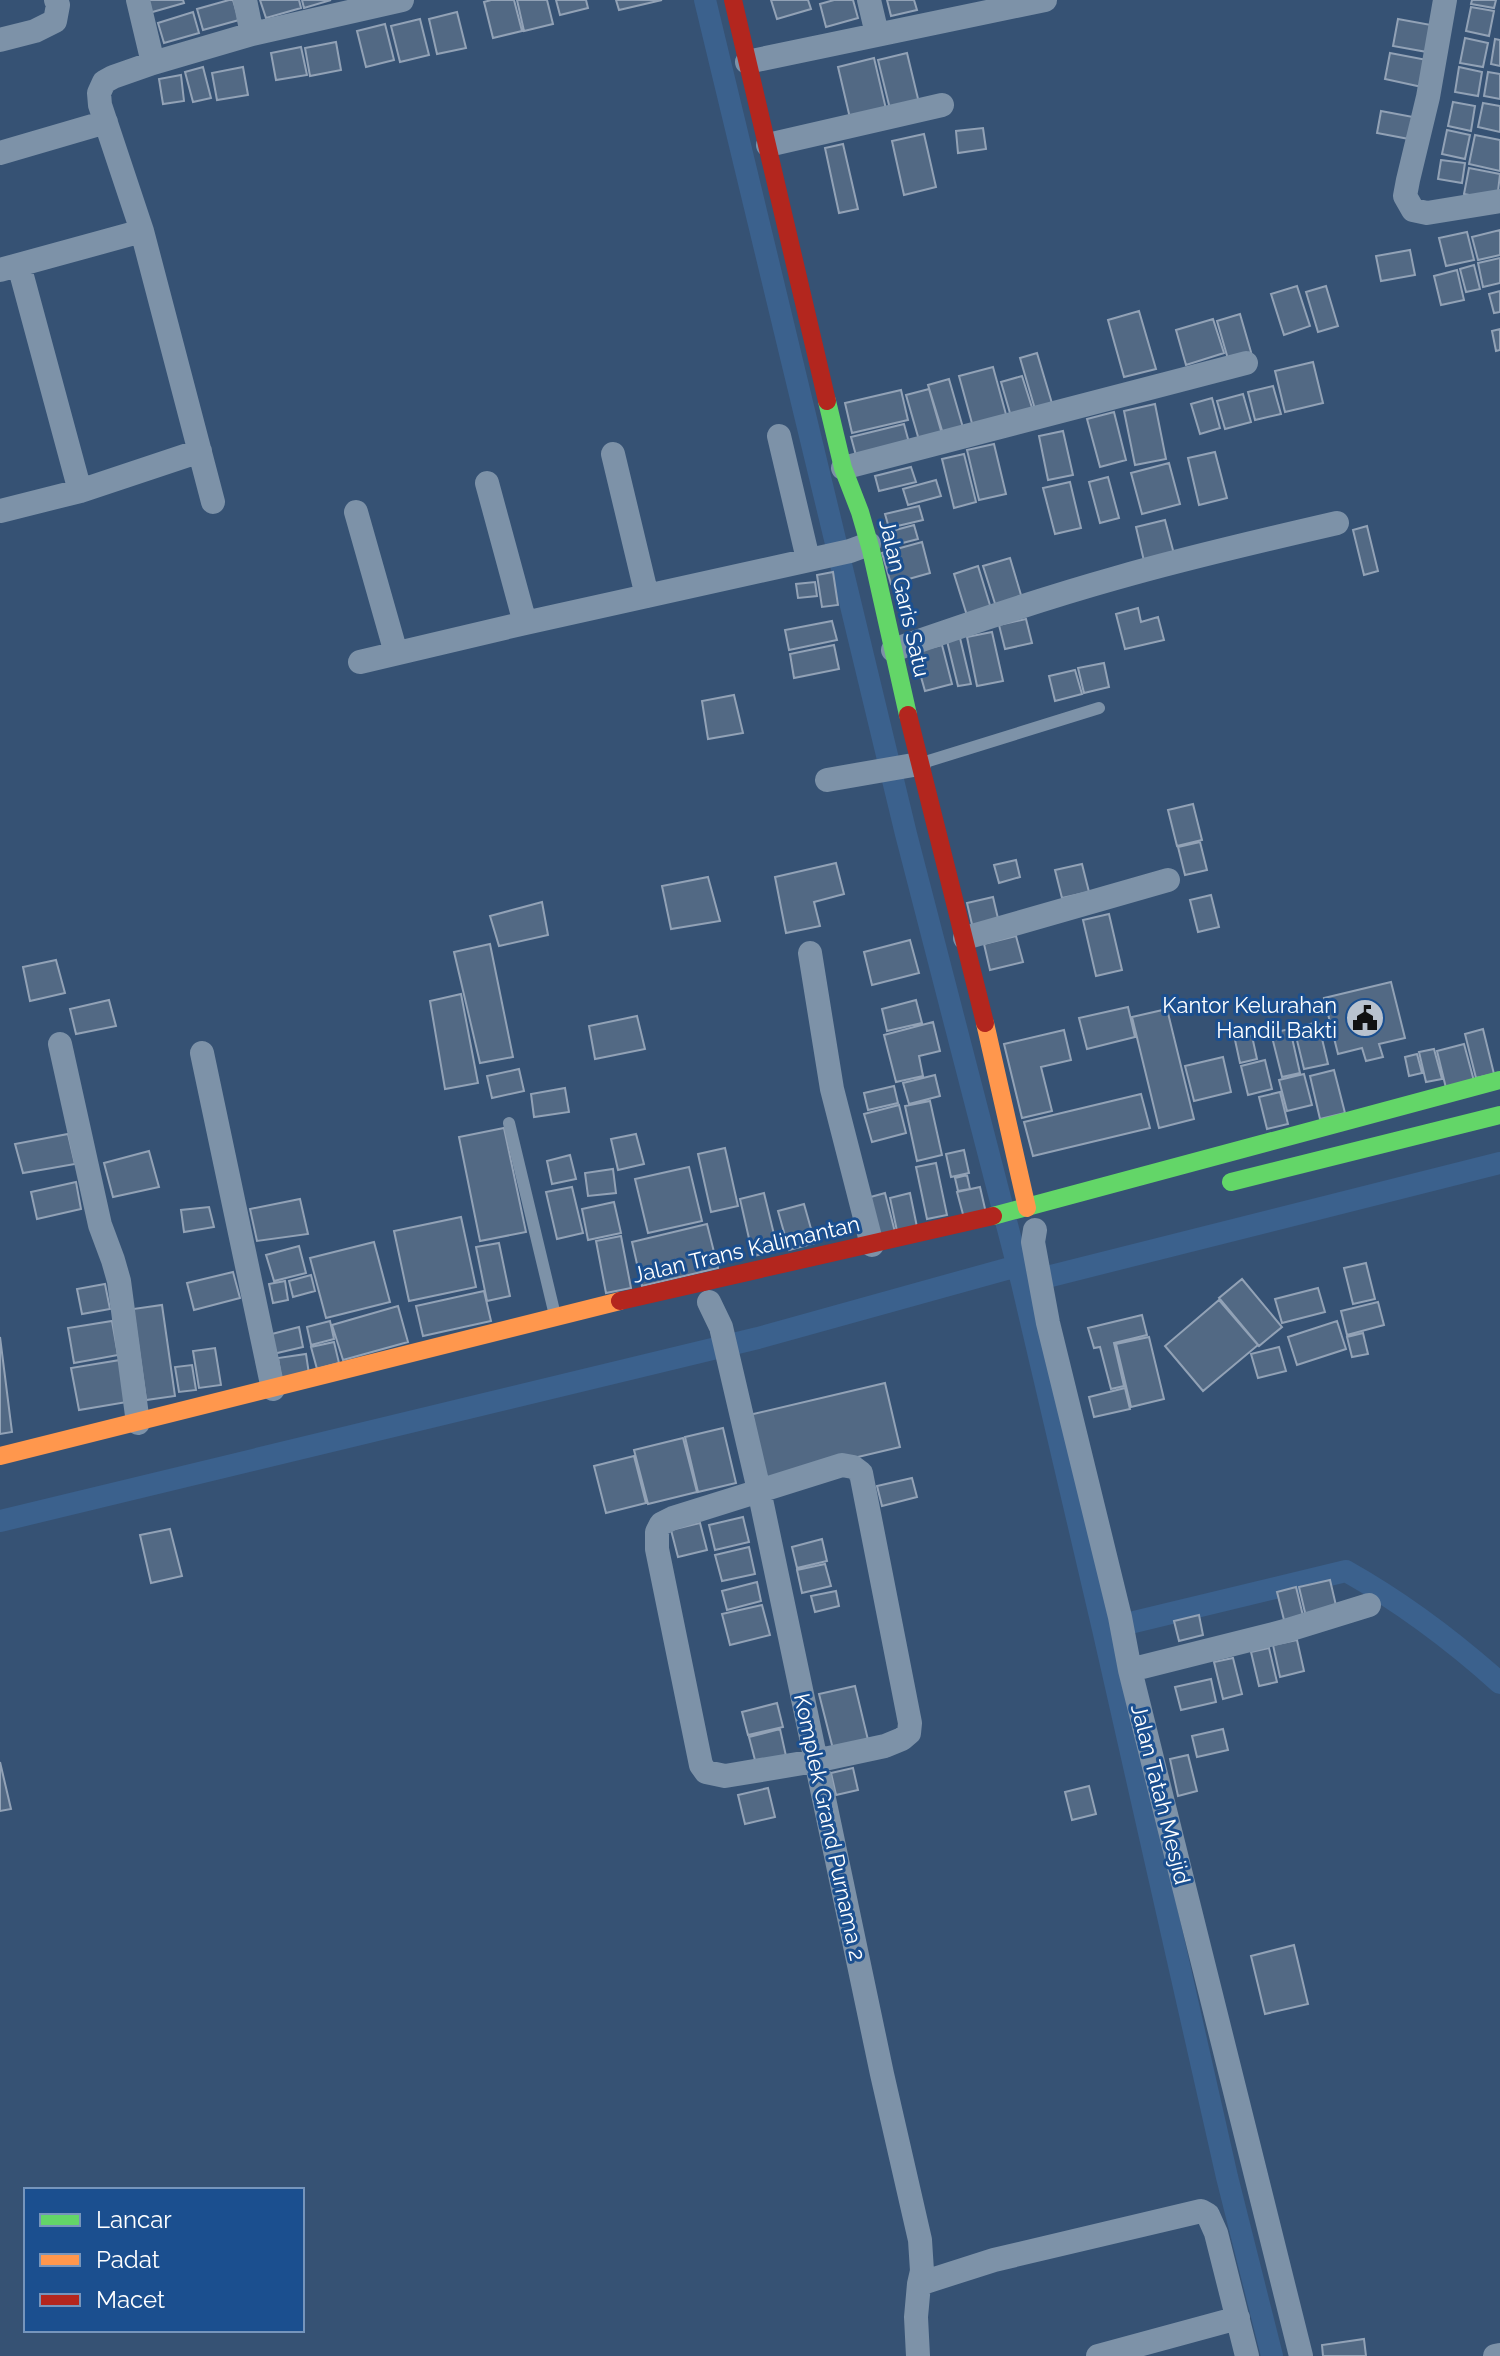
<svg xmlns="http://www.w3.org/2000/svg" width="1500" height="2356" font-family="Raleway,sans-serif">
  <rect width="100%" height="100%" fill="#365274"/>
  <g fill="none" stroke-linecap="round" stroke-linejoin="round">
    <path stroke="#3b618d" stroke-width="22" d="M705,0L906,834L1022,1283L1103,1629L1227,2177L1272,2356
      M1023,1283L1500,1163
      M0,1521L758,1338L1017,1266
      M1105,1629L1346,1571C1403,1603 1452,1640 1500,1683"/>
  </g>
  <path fill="#526984" stroke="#92a2b6" stroke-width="2" d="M145,0H183L184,3L149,13Z
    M229,0H233L239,20L203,30L197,9Z
    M260,0H299L301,8L266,18Z
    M302,0H331L304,8Z
    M491,0H514L522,31L493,38L484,2Z
    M517,0H547L553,24L524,31Z
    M556,0H586L588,8L560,15Z
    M616,0H662L619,10Z
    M771,0H808L811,9L777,19Z
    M834,0H853L858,18L826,27L820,4Z
    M887,0H914L917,10L891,16Z
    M1472,0H1496L1494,8L1471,4Z
    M1471,7L1494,11L1489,36L1466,31Z
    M193,12L199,33L164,43L158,23Z
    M457,12L466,48L437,54L429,19Z
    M420,19L429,55L400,62L391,26Z
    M1398,19L1431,25L1427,52L1393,46Z
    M385,24L394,60L366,67L357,31Z
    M1465,38L1488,43L1483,67L1460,63Z
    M1495,39L1500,40V66L1491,64Z
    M336,42L341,70L310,76L305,48Z
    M301,47L307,75L276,80L271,53Z
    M907,53L920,107L891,113L878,60Z
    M1390,53L1427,60L1422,87L1385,79Z
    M874,58L886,109L850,118L838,67Z
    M203,67L211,98L193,102L185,72Z
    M243,67L248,95L217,100L212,73Z
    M1459,67L1482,72L1478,96L1455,92Z
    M1488,72L1500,74V99L1484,96Z
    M181,75L184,101L163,104L159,79Z
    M1453,102L1475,106L1471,131L1448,126Z
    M1483,103L1500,106V132L1478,127Z
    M1381,111L1413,117L1409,139L1377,133Z
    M983,128L986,149L958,153L956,131Z
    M1447,130L1470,135L1465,159L1442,154Z
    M924,134L936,187L904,195L892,141Z
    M1475,135L1500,140V171L1469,164Z
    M843,144L858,209L839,213L825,148Z
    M1441,160L1465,163L1462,183L1438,179Z
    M1469,168L1500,174L1497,200L1464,194Z
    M1500,230V255L1478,260L1472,237Z
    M1467,232L1474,260L1446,266L1439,238Z
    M1410,250L1415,275L1381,281L1376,256Z
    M1500,258V283L1483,287L1478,263Z
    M1474,265L1480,289L1466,292L1460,269Z
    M1457,270L1464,300L1441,305L1434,276Z
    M1297,286L1310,326L1284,335L1271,294Z
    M1326,286L1338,326L1318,332L1306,292Z
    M1500,291V312L1494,313L1489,294Z
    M1139,311L1156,369L1124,377L1108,320Z
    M1240,314L1251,352L1228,359L1217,321Z
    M1213,319L1224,353L1186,365L1176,330Z
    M1500,329V350L1496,351L1492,331Z
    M1037,353L1054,410L1037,416L1020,358Z
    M1313,362L1323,403L1285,412L1275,371Z
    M993,367L1007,418L973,427L959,376Z
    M1022,376L1034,414L1012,420L1001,382Z
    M949,379L964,431L944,437L928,385Z
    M1273,386L1281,414L1255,420L1248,392Z
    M929,389L944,441L921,447L906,395Z
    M901,390L908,420L852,433L845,403Z
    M1243,394L1251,422L1225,429L1217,401Z
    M1212,398L1220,428L1200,434L1191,404Z
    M1155,404L1166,459L1135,465L1124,411Z
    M1114,412L1126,460L1100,467L1087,419Z
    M904,424L911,450L858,463L851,437Z
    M1063,431L1073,475L1048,480L1039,436Z
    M994,444L1006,494L979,500L967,450Z
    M1215,452L1227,498L1199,505L1188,458Z
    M964,454L976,502L954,508L942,459Z
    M1169,463L1180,504L1142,514L1131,473Z
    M911,467L916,482L879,491L875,476Z
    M1108,477L1119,518L1100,523L1089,482Z
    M936,480L941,496L908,505L903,489Z
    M1070,482L1081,528L1055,534L1043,488Z
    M919,506L923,520L889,528L885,514Z
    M1165,520L1174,554L1144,561L1136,527Z
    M914,525L918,539L891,546L888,532Z
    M1367,526L1378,571L1364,575L1353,530Z
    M922,542L930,573L891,584L882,553Z
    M1010,558L1024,605L998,613L983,566Z
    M978,566L993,615L969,622L954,574Z
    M833,572L838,605L822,607L817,575Z
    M815,582L817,596L798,598L796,584Z
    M1138,608L1141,622L1158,617L1164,640L1125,649L1116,614Z
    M1026,619L1032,643L1005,649L999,625Z
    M832,621L837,640L789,650L785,630Z
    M992,632L1003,681L977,686L967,637Z
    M960,638L971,684L958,686L947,641Z
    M834,645L839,669L794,678L790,654Z
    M942,645L952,684L925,691L914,652Z
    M1104,663L1109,687L1084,693L1078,668Z
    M1075,670L1082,694L1055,701L1049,676Z
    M734,695L743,733L708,739L702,701Z
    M1193,804L1202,840L1177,846L1168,810Z
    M1200,842L1207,870L1185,875L1178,847Z
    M1016,860L1020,877L999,883L994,865Z
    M836,863L844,894L814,902L820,926L786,933L775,877Z
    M1082,864L1089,892L1062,898L1055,870Z
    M708,877L720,921L671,929L662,886Z
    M1211,895L1219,927L1198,932L1190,900Z
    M993,897L1000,927L974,933L967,903Z
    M542,902L548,935L499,946L490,916Z
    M1109,914L1122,970L1096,976L1083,920Z
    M1016,936L1023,962L990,970L984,944Z
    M910,940L919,973L872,985L864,952Z
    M490,944L513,1057L480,1063L454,952Z
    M56,960L65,993L30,1001L23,967Z
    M1391,982L1405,1038L1379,1044L1383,1057L1366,1061L1362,1048L1338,1054L1324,998Z
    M461,994L478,1083L445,1089L430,1001Z
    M109,1000L116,1026L76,1034L70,1009Z
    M916,1000L922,1023L887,1031L882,1009Z
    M1128,1007L1135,1037L1087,1049L1079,1018Z
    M1167,1009L1194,1119L1159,1128L1132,1017Z
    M637,1016L645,1049L595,1059L589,1026Z
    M933,1022L940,1051L919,1056L923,1076L896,1082L884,1035Z
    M1318,1022L1328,1064L1304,1069L1294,1028Z
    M1290,1029L1300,1073L1282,1077L1271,1033Z
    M1483,1029L1494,1074L1476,1078L1465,1034Z
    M1064,1030L1071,1060L1041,1067L1052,1111L1022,1118L1004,1044Z
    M1252,1036L1257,1059L1240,1063L1235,1040Z
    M1464,1044L1474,1081L1446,1088L1437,1051Z
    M1434,1049L1442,1079L1426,1082L1419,1052Z
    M1417,1054L1422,1073L1409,1076L1405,1057Z
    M1223,1057L1231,1092L1194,1101L1185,1066Z
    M1265,1060L1272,1089L1248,1095L1241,1066Z
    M519,1069L524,1091L492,1098L487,1076Z
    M1334,1070L1345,1113L1320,1119L1310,1076Z
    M1304,1074L1312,1105L1287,1111L1279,1080Z
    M935,1075L940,1096L909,1104L903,1083Z
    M894,1086L898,1103L868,1110L864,1093Z
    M565,1088L569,1112L534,1117L531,1094Z
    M1280,1092L1288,1124L1267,1129L1259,1097Z
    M1141,1094L1150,1128L1033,1156L1024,1122Z
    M930,1101L942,1155L917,1161L905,1106Z
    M899,1105L906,1133L872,1142L864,1114Z
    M504,1128L526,1232L480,1241L459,1137Z
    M68,1134L75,1164L23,1173L15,1144Z
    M636,1134L644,1164L618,1170L611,1139Z
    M725,1148L738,1206L711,1212L698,1154Z
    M964,1150L969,1173L951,1177L946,1154Z
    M149,1151L159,1187L113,1197L104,1163Z
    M570,1155L576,1179L552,1184L547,1161Z
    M936,1163L947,1215L927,1219L916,1167Z
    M689,1167L702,1221L648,1233L635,1179Z
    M613,1169L616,1193L588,1196L585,1173Z
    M967,1175L970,1189L958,1191L955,1178Z
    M76,1182L81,1209L37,1219L31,1192Z
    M572,1187L583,1233L557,1239L546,1192Z
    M980,1187L986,1213L964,1218L957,1192Z
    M764,1193L778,1251L753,1256L740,1199Z
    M885,1193L895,1232L878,1237L867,1198Z
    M910,1193L917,1227L897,1231L890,1198Z
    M300,1199L308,1234L257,1241L250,1209Z
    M614,1202L621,1233L588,1240L582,1209Z
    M804,1204L815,1243L789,1250L778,1211Z
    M209,1207L214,1227L184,1232L181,1210Z
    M461,1217L476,1287L409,1301L394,1231Z
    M707,1224L718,1268L642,1286L632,1242Z
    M621,1236L631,1288L606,1293L596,1241Z
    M374,1242L390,1302L326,1318L310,1258Z
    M499,1243L510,1296L487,1301L476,1247Z
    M299,1246L306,1273L274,1281L266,1255Z
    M1366,1263L1375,1299L1353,1304L1344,1268Z
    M233,1272L240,1298L194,1310L187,1283Z
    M311,1275L315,1291L293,1297L289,1281Z
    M1242,1279L1282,1327L1259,1346L1219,1298Z
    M285,1281L288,1300L273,1303L269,1284Z
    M105,1284L110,1309L82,1314L77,1289Z
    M1318,1288L1325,1312L1282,1323L1275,1299Z
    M484,1291L491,1321L423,1336L416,1306Z
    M1219,1300L1258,1345L1203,1391L1165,1346Z
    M1378,1302L1384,1325L1347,1335L1341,1311Z
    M162,1305L175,1396L146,1400L133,1309Z
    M398,1306L408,1342L343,1360L332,1325Z
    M1142,1315L1147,1335L1114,1343L1124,1386L1111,1389L1100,1347L1094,1348L1088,1328Z
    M112,1321L118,1355L74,1363L68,1328Z
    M330,1321L334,1339L311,1345L307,1327Z
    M1337,1321L1346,1349L1297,1365L1288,1337Z
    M299,1327L303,1347L273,1354L268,1335Z
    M1363,1333L1368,1354L1352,1357L1347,1337Z
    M0,1337L12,1432L0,1434Z
    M1149,1337L1164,1399L1131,1407L1116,1344Z
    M334,1342L339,1363L317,1369L311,1347Z
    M1279,1347L1286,1371L1258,1378L1251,1354Z
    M215,1348L221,1385L199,1388L193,1351Z
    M306,1354L309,1374L281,1378L278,1358Z
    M120,1360L127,1402L79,1410L71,1368Z
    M192,1365L196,1390L179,1392L175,1367Z
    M885,1383L900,1447L765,1479L749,1415Z
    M1125,1388L1130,1409L1094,1417L1089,1397Z
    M723,1428L736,1483L698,1492L685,1437Z
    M683,1438L697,1492L648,1504L634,1450Z
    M634,1456L646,1503L606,1513L594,1466Z
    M912,1478L917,1497L882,1506L877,1486Z
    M743,1517L749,1542L715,1550L709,1525Z
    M700,1523L707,1550L678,1557L671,1530Z
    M170,1529L182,1576L151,1583L140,1535Z
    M822,1539L827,1561L797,1568L792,1547Z
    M749,1547L755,1574L722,1581L715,1555Z
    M825,1564L831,1586L802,1593L797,1570Z
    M1330,1580L1338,1614L1307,1621L1299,1587Z
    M757,1582L761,1601L727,1610L722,1591Z
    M1296,1587L1305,1624L1286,1628L1277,1592Z
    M836,1591L839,1606L815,1612L811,1596Z
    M762,1605L770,1635L730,1645L722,1614Z
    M1199,1615L1203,1635L1179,1641L1174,1621Z
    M1297,1640L1304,1671L1280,1677L1273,1645Z
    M1269,1648L1277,1682L1259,1686L1251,1652Z
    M1233,1658L1242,1694L1223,1699L1214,1662Z
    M1211,1679L1216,1702L1181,1710L1175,1687Z
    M855,1686L869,1744L834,1753L819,1694Z
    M777,1703L783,1727L748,1735L742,1712Z
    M780,1729L786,1756L756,1764L749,1737Z
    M1223,1729L1228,1750L1197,1757L1192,1736Z
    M1188,1755L1197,1791L1178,1796L1170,1759Z
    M0,1762L11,1809L0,1811Z
    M853,1768L858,1790L836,1795L831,1773Z
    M1089,1786L1096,1814L1072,1820L1065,1792Z
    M768,1788L775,1817L745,1824L738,1795Z
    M1294,1945L1308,2004L1265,2014L1251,1956Z
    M1364,2339L1366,2356H1323L1322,2345Z"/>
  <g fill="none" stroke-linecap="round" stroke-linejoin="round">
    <path stroke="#7d92a8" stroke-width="12" d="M922,763L1099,708
      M509,1123L554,1311"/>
    <path stroke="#7d92a8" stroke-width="24" d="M138,0L153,63
      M245,0L252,34
      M869,0L877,34
      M1445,0L1428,97L1408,180L1405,196L1413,210L1427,213L1500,201
      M0,40L35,31L55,21L58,5L56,0
      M747,62L1045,0
      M768,145L942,105
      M0,153L106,122
      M19,265L80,491
      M0,270L142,231
      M779,436L808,559
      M613,454L647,596
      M843,468L1246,363
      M487,483L525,623
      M213,502L142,231L100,105L99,93L104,82L113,77L153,63L252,34L402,0
      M0,511L80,491L200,451
      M356,512L396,653
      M893,650C967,624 1041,599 1116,578C1189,557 1263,540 1337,523
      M360,662L525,623L850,551L869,544
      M827,780L919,764
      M965,938L1168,880
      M810,953L832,1089L872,1245
      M60,1044L100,1225L113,1260L119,1281L138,1423
      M202,1053L273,1389
      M1035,1230L1033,1242L1048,1323L1120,1617L1130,1670L1301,2356
      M709,1302L721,1327L759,1490L882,2074L920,2240L922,2271L919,2284L916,2317L918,2356
      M842,1465L853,1467L861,1473L910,1723L909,1733L902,1739L885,1746L815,1761L725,1776L706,1772L701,1765L657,1549V1532L661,1524L673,1518Z
      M1130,1670L1285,1631L1369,1605
      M919,2284L994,2260L1201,2211L1208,2215L1216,2233L1247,2356
      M1098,2356L1238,2318
      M1495,2356L1500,2355"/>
    <path stroke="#63d668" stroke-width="18" d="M827,401L843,468L860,512L871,550L908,715
      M1231,1182L1500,1115
      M993,1216L1500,1080"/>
    <path stroke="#ff974d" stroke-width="18" d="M985,1023L1027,1208
      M0,1456L620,1301"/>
    <path stroke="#b3261e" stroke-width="18" d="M733,0L827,401
      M908,715L985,1023
      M620,1301L993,1216"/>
  </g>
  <defs>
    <symbol id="civic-disc" viewBox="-11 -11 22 22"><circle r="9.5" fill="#b9c2ce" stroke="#1b4f8f"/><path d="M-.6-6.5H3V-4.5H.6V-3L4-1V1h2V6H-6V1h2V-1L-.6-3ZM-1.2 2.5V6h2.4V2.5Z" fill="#111"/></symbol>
  </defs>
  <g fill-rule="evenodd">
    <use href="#civic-disc" x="1343" y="996" width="44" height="44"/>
  </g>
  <g text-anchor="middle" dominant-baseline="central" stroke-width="6" stroke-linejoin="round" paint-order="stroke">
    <g font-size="22" fill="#fff" stroke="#1b4f8f">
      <text transform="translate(905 598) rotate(77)">Jalan Garis Satu</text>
      <text transform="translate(746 1249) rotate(-13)">Jalan Trans Kalimantan</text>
      <text transform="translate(1161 1794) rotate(76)">Jalan Tatah Mesjid</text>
      <text transform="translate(830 1827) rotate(78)">Komplek Grand Purnama 2</text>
    </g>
    <g font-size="22" fill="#fff" stroke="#1b4f8f" text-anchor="end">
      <text x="1337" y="1005">Kantor Kelurahan<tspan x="1337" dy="25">Handil Bakti</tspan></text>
    </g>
  </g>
  <rect x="24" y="2188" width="280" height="144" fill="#1b4f8f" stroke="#7695bc" stroke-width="2"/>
  <rect x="40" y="2214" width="40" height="12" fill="#63d668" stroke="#7695bc" stroke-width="2"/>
  <text x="96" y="2228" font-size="24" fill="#ffffff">Lancar</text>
  <rect x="40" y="2254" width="40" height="12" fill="#ff974d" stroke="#7695bc" stroke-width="2"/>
  <text x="96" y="2268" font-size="24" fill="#ffffff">Padat</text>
  <rect x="40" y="2294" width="40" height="12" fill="#b3261e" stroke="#7695bc" stroke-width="2"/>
  <text x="96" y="2308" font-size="24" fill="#ffffff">Macet</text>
</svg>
